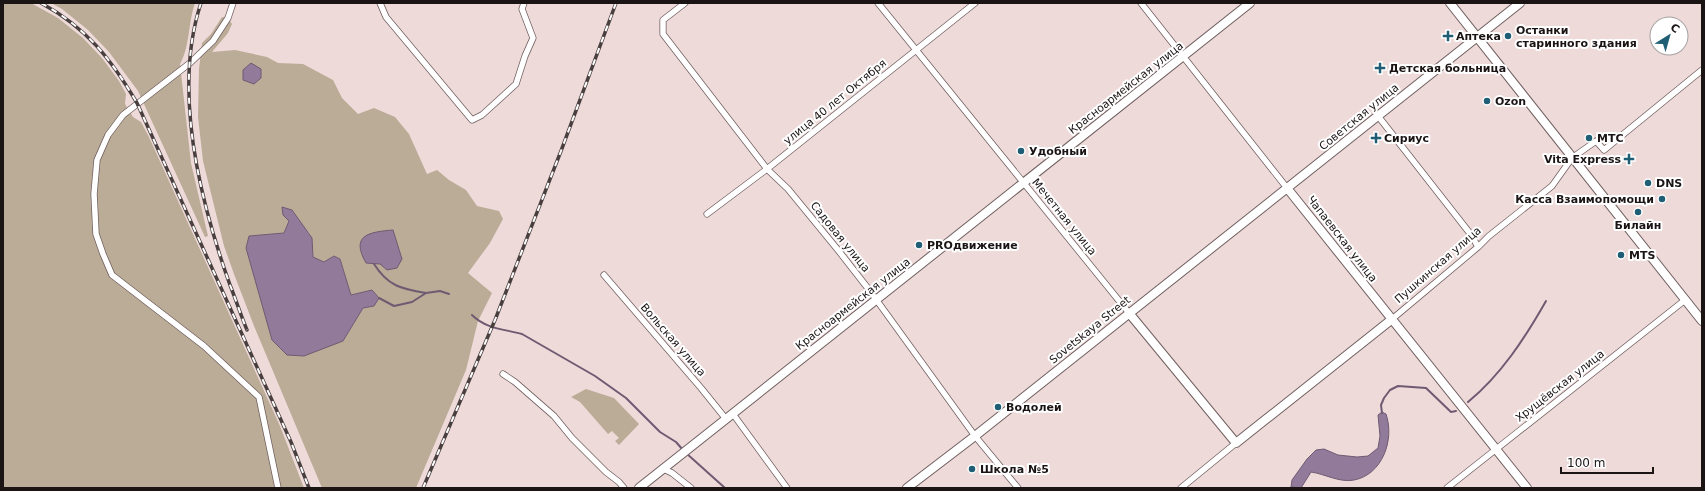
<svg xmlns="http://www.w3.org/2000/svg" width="1705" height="491" font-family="'DejaVu Sans',sans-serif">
  <rect width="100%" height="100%" fill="#efdada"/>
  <path fill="#bbac97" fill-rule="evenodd" d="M3,3H31L58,18L83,38L102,58L119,81L126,94L125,104L133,117L141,122L149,137L280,426L304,488H3Z
    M51,3H195C188,23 190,47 180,64L191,163L208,236L205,237L138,91L109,52L88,30L62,9Z
    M222,17L228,18L232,24L228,33L212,52L235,50L267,57L278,63L303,64L333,80L342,98L358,114L374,108L395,117L409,134L427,174L437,170L449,180L466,190L477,206L499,211L503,219L490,243L468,273L492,293L478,321L466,370L416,488H322L254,326L234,274L224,246L203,161L198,117L199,69L202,43L211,34ZM289,221C312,230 312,233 313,257L324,262L334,256L340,259L351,295L372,290L374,306L363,308L343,341L249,236L284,233Z
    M586,389L614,398L639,424L619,445L615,441L619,438L612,431L608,434L580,402L571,397Z"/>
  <path fill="#917a9a" stroke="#6e5b72" d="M251,63L261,69V78L254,84L243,80V70Z
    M282,207L292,210L312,238L313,257L324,262L334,256L340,259L351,295L372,290L379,298L374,306L363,308L343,341L304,356L287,355L272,340L246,248L249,236L284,233L289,221L283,215Z
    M393,230L402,259L397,268L387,270L380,264L366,263C350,235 369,232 393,230Z
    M1382,412L1386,414C1395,440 1382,475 1354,480C1340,483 1325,474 1311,472L1301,488L1291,487L1292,480L1307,459L1316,450L1324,449L1338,455L1357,457L1368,456L1378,448L1380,436L1378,415Z"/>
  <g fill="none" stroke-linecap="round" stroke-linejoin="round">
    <path stroke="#6e5b72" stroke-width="2" d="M374,264C388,286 401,289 426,293
      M379,298L394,306L412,302L426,293L440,291L449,294
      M472,315C486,329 504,329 522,334L595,376L626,398L660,432L676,442L683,450
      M1468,402C1501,375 1525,338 1546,301
      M1382,413L1381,405L1384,398L1390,390L1398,386L1426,388L1451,412L1456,411
      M686,453L725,488"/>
    <defs>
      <path id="street" d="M233,3L228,18L213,41L190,63L123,115L108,135L97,160L94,194L96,234L103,254L112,275L204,346L259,397L278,488
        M380,3L386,17L472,120L482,115L516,84L525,56L533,38L522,9L524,3
        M685,3L663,20V34L767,169L788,189L838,250L870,291L975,436L1018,488
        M878,3L1129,313
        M1141,3L1287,188
        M1378,116L1472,236L1478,247
        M707,214L767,169L975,3
        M604,275L701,388L726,419
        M1391,320L1478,247L1489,236L1552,186L1572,158L1596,141L1604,150L1702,70
        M503,374L515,382L554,416L572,438L606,472L619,482L624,488
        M733,414L787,488
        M664,469L672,473L691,488
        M1181,488L1236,443
        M1447,488L1685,300"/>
      <path id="secondary" d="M1450,3L1702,321
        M1287,188L1527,488
        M1129,313L1236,443L1391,320
        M639,488L1250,3
        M907,488L975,436L1520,3"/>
    </defs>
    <use href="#street" stroke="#716060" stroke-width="7"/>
    <use href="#secondary" stroke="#716060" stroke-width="10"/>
    <use href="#street" stroke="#fff" stroke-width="5.5"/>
    <use href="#secondary" stroke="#fff" stroke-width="8"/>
    <defs>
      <path id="rail" d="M41,3C87,28 111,59 137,103L291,442L309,488
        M201,3C172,90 200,201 230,285C236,300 241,316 247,330
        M423,488L495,320L561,151L616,3"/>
    </defs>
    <use href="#rail" stroke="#493f3f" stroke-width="3.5"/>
    <use href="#rail" stroke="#fff" stroke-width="2" stroke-dasharray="6" stroke-linecap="butt"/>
  </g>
  <g fill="#1f5e74" stroke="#fff" stroke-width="1.5">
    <path d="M1446 30h4v4h4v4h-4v4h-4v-4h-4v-4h4z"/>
    <circle cx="1508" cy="36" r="4"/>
    <path d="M1378 62h4v4h4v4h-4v4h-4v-4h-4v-4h4z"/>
    <circle cx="1487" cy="101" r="4"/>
    <path d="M1374 132h4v4h4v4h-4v4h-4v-4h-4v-4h4z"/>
    <circle cx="1589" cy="138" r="4"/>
    <circle cx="1021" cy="151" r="4"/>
    <path d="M1627 153h4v4h4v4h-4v4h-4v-4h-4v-4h4z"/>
    <circle cx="1648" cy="183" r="4"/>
    <circle cx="1662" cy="199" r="4"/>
    <circle cx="1638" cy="212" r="4"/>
    <circle cx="919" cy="245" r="4"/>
    <circle cx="1621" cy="255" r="4"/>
    <circle cx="998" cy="407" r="4"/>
    <circle cx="972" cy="469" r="4"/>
  </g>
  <g text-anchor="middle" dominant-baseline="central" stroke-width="4" stroke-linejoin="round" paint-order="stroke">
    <g font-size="11" font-weight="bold" fill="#1b1415" stroke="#fff" text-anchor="start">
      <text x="1516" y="30">Останки<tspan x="1516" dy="13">старинного здания</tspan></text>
      <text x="1456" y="36">Аптека</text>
      <text x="1389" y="68">Детская больница</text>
      <text x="1495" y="101">Ozon</text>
      <text x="1384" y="138">Сириус</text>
      <text x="1597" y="138">МТС</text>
      <text x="1029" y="151">Удобный</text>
      <text x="1621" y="159" text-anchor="end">Vita Express</text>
      <text x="1656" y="183">DNS</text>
      <text x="1654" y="199" text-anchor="end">Касса Взаимопомощи</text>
      <text x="1638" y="225" text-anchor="middle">Билайн</text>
      <text x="927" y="245">PROдвижение</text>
      <text x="1629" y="255">MTS</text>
      <text x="1006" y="407">Водолей</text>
      <text x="980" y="469">Школа №5</text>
    </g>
    <g font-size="11" fill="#1b1415" stroke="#fff">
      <text transform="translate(1126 88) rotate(-38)">Красноармейская улица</text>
      <text transform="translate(835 102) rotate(-39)">улица 40 лет Октября</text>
      <text transform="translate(1359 117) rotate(-39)">Советская улица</text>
      <text transform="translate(1064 217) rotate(51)">Мечетная улица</text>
      <text transform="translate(840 237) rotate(51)">Садовая улица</text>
      <text transform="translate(1342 239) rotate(52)">Чапаевская улица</text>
      <text transform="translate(1438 265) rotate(-41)">Пушкинская улица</text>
      <text transform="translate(853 304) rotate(-38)">Красноармейская улица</text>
      <text transform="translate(1090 330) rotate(-39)">Sovetskaya Street</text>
      <text transform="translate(673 340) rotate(49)">Вольская улица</text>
      <text transform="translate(1560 386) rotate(-38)">Хрущёвская улица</text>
    </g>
  </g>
  <rect width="1705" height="491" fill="none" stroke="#1b1415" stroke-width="8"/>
  <g transform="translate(1669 36) rotate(37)"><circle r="19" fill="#ffffff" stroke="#a4a1a1"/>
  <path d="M0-3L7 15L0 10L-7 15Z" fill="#1f5e74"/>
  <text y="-6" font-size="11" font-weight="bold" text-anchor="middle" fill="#1b1415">С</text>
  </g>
  <path d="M1561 467v6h92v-6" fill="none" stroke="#1b1415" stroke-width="2"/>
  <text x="1567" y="467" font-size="12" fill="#1b1415" stroke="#ffffff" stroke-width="3" paint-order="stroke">100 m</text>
</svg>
